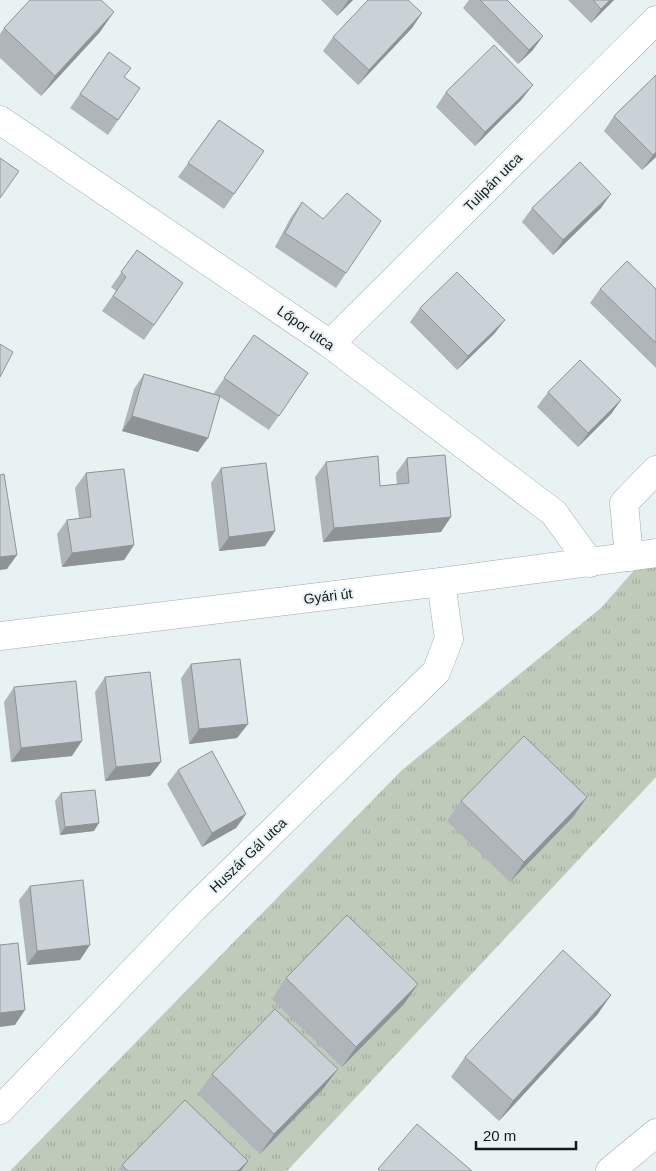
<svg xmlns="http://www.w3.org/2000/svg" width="656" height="1171" font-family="Arial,sans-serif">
  <defs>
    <pattern id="grass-tufts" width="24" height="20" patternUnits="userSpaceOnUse" patternTransform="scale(1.25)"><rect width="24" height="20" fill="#becaba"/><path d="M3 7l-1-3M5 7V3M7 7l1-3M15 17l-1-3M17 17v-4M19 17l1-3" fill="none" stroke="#a2ad9f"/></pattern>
  </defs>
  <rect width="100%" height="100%" fill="#e8f2f3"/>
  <path fill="url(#grass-tufts)" d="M656,545V777L287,1171H10L402,770L602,607Z"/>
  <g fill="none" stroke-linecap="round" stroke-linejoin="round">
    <defs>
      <path id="minor" d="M0,120L330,344L554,513L590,563
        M330,344L656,20
        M629,557L624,503L656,470
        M0,1110L194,908L436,672L449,639L441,582
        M610,1171L656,1133"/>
      <path id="tertiary" d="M0,636L441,582L656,553"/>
    </defs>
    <use href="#minor" stroke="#a2acad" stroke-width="29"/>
    <use href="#tertiary" stroke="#a2acad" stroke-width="29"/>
    <use href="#minor" stroke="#fff" stroke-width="28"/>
    <use href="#tertiary" stroke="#fff" stroke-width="28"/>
  </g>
  <path fill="#afb5b9" d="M321,0H353L337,16Z
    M469,0H507L543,36L532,51L518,64L463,8Z
    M568,0H614L591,23Z
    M422,13L412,28L358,85L323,51L333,37Z
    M4,28L100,32L41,96L0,58V34Z
    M109,52L124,77L140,88L108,135L70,108Z
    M656,75V157L642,170L604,131L614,116Z
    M446,92L522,99L475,146L436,107Z
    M219,120L264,151L224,209L178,177Z
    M302,202L346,273L336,288L275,247L291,217Z
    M532,208H601L553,255L522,222Z
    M137,250L183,283L144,340L102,311L116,291L111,287Z
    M600,289H656V368L590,303Z
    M420,308L505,320L494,334L457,370L410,322Z
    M254,335L308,373L269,430L220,397L198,452L122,431L134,389L144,374L215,394L214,393Z
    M548,392L621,400L611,414L578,447L537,407Z
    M407,458L441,532L323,542L315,477L326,462L380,486L397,484L396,473Z
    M221,468L275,531L265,546L219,551L211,483Z
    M86,473L134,545L124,560L62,567L57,534L67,520L79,518L75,488Z
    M191,664L248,724L237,738L189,744L181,678Z
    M105,677L161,762L150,776L105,781L95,692Z
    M14,687L72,756L11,762L4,702Z
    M178,770L246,814L236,828L202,847L167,784Z
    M61,793L94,831L60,835L55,801Z
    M587,797L573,817L510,882L447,821L461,801Z
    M30,886L80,960L27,965L19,900Z
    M286,978L418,984L404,1004L342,1067L272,999Z
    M611,995L597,1015L499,1121L451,1077L465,1057Z
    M212,1074L323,1089L260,1154L198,1094Z
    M122,1165L241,1171H118Z"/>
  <path fill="#8e9396" d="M348,0H353L337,16L347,2Z
    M610,0H614L591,23L601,9Z
    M114,12L100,32L41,96L55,76Z
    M422,13L412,28L358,85L369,70Z
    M543,36L532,51L518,64L529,50Z
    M533,85L522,99L475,146L485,132Z
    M656,152V157L642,170L653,155Z
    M611,194L601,208L553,255L563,240Z
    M505,320L494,334L457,370L468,356Z
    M621,400L611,414L578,447L588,433Z
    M132,416L208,438L198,452L122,431Z
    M451,517L441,532L323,542L334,528Z
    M275,531L265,546L219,551L229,537Z
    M134,545L124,560L62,567L72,553Z
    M17,555L7,569L0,570V557Z
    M248,724L237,738L189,744L199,729Z
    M82,741L72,756L11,762L21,748Z
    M161,762L150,776L105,781L116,767Z
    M587,797L573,817L510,882L524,862Z
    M246,814L236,828L202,847L212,833Z
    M99,823L94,831L60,835L65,827Z
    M90,945L80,960L27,965L37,951Z
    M418,984L404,1004L342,1067L356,1047Z
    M611,995L597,1015L499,1121L513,1101Z
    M25,1010L15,1025L0,1027V1013Z
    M338,1069L323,1089L260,1154L274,1134Z
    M248,1161L241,1171H238Z"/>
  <path fill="#cbd2d7" stroke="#8e9396" d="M30,0H101L114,12L55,76L4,28Z
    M368,0H408L422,13L369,70L333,37Z
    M480,0H507L543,36L529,50Z
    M593,0H610L601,9Z
    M494,45L533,85L485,132L446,92Z
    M109,52L131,68L124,77L140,88L118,120L80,94Z
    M656,75V152L653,155L614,116Z
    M219,120L264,151L234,194L188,163Z
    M0,158L19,171L0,198Z
    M580,162L611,194L563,240L532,208Z
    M347,193L381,221L346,273L285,233L302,202L323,219Z
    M137,250L183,283L154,325L113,296L126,277L121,272Z
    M627,261L656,289V343L600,289Z
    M457,272L505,320L468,356L420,308Z
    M254,335L308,373L279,416L224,378Z
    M0,344L13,352L0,377Z
    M580,360L621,400L588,433L548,392Z
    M144,374L220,396L208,438L132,416Z
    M445,455L451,517L334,528L326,462L378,456L380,486L409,483L407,458Z
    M266,463L275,531L229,537L221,468Z
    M124,469L134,545L72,553L67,520L91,517L86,473Z
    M4,474L17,555L0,557V475Z
    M240,659L248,724L199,729L191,664Z
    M150,672L161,762L116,767L105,677Z
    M76,681L82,741L21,748L14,687Z
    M524,736L587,797L524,862L461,801Z
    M212,751L246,814L212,833L178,770Z
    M95,790L99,823L65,827L61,793Z
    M83,880L90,945L37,951L30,886Z
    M347,915L418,984L356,1047L286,978Z
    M18,943L25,1010L0,1013V945Z
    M563,950L611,995L513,1101L465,1057Z
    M275,1009L338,1069L274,1134L212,1074Z
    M185,1100L248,1161L238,1171H128L122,1165Z
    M417,1124L472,1171H380L378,1169Z"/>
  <g text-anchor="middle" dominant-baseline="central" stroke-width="4" stroke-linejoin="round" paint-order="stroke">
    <g font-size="14" fill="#151919" stroke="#e8f2f3">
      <text transform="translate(493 182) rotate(-45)">Tulipán utca</text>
      <text transform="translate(306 328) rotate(35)">Lőpor utca</text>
      <text transform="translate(328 596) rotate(-7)">Gyári út</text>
      <text transform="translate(248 855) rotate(-44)">Huszár Gál utca</text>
    </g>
  </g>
  <path d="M476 1141v8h100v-8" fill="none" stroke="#151919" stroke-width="2.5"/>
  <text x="483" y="1141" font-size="15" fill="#151919" stroke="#e8f2f3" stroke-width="4" paint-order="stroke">20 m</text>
</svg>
